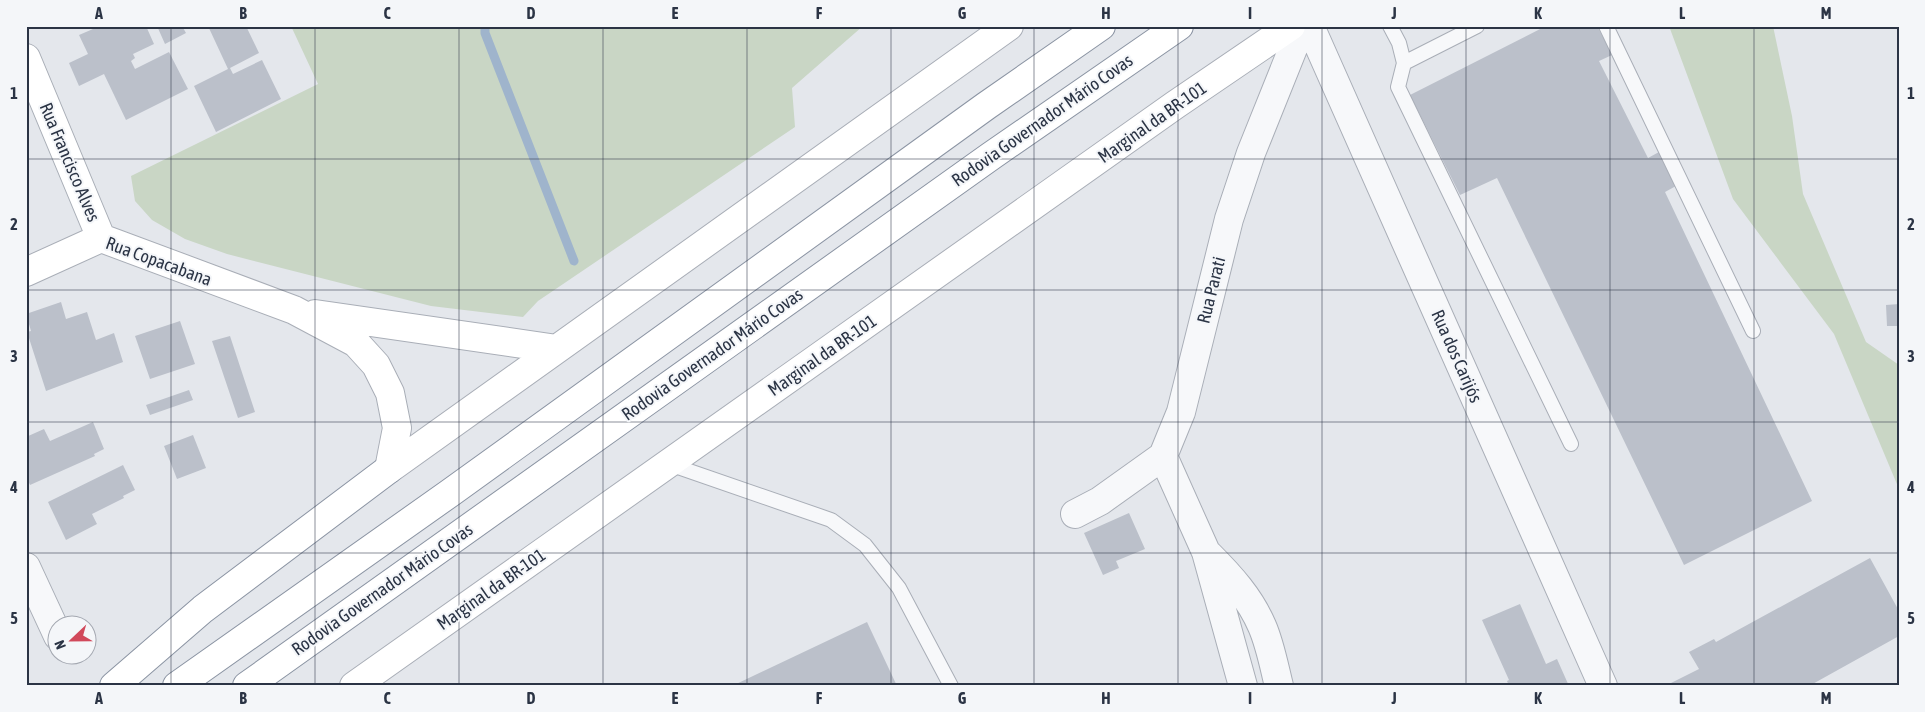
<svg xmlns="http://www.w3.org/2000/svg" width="1925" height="712" font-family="'Asap Condensed',sans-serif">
  <rect width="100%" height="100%" fill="#e4e7ec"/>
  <path fill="#c9d6c5" d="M291,26H863L792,88L795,127L538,301L523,317L431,306L227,254L185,239L152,220L135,201L131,176L318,84Z
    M1669,26H1773L1792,116L1803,194L1866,342L1899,365V489L1834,334L1733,199Z"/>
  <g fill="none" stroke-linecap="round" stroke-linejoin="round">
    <path stroke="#9fb4cc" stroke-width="9" d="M485,26V33L574,261"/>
  </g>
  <path fill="#bbc0ca" d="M100,26H146L154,44L133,54L135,58L131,61L135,69L169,52L188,89L126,120L104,74L79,86L69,63L88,54L79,35Z
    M157,26H182L186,33L165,44Z
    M208,26H246L259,53L230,68L233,74L262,60L281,99L216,132L194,86L228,69Z
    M1546,26H1580L1581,29L1586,26H1597L1612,55L1599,61L1648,158L1659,152L1676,186L1665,192L1812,501L1684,565L1497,178L1460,195L1410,95Z
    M61,302L66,319L87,312L96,340L114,333L123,362L46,391L27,332L31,331L26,314Z
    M1899,304V326H1887L1886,305Z
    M180,321L195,364L150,379L135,336Z
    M230,336L255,412L238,418L212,341Z
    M189,390L193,400L150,415L146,405Z
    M93,422L104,449L94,454L95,456L30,485L26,476V437L44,429L50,441Z
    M193,435L206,468L177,479L164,446Z
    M123,465L135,490L123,496L124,498L92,514L97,524L66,540L48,502Z
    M1129,513L1145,549L1116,561L1119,568L1103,575L1084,533Z
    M1870,558L1899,611V636L1809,686H1665L1699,669L1689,652L1714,639L1716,642Z
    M1520,604L1546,664L1557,659L1569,686H1509L1507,681L1509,680L1482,620Z
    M867,622L897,686H732Z"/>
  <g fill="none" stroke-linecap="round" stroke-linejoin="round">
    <defs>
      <path id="service" d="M1390,26L1399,43L1404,63L1477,26
        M1606,26L1753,331
        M1404,63L1398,87L1571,444
        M669,464L831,520L865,545L899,588L951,686"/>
      <path id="minor" d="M1310,26L1603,686
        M1163,456L1206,552L1243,686
        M1075,514L1100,501L1163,456L1181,412L1229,219L1251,153L1302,26
        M1209,555C1230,576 1250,598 1262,626C1270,644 1274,666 1279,686
        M26,567L58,636"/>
      <path id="secondary" d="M26,58L101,238
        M26,272L101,238L294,310L356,343L376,365L390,393L397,428L389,469
        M315,314L557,349
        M389,469L1009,26
        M354,686L1175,105L1291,26"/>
      <path id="motorway" d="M114,686L203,609L389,469
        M177,686L450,493L986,106L1101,26
        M247,686L991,156L1179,26"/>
    </defs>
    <use href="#service" stroke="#a9aeb7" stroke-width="16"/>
    <use href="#minor" stroke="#a9aeb7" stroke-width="30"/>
    <use href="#secondary" stroke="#a9aeb7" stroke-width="30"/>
    <use href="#motorway" stroke="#8b94a3" stroke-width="30"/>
    <use href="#service" stroke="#f7f8fa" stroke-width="14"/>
    <use href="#minor" stroke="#f7f8fa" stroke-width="28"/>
    <use href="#secondary" stroke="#fff" stroke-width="28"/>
    <use href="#motorway" stroke="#fff" stroke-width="28"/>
  </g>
  <path fill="none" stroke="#2b3445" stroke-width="1" stroke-opacity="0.55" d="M171,26V686M315,26V686M459,26V686M603,26V686M747,26V686M891,26V686M1034,26V686M1178,26V686M1322,26V686M1466,26V686M1610,26V686M1754,26V686M26,159H1899M26,290H1899M26,422H1899M26,553H1899"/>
  <g text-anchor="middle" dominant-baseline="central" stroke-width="4" stroke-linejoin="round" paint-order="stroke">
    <g font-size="18" fill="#2b3445" stroke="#f4f6f9">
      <text transform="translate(1042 120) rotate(-35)">Rodovia Governador Mário Covas</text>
      <text transform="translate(1152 122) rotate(-35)">Marginal da BR-101</text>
      <text transform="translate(70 162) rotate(67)">Rua Francisco Alves</text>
      <text transform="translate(159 261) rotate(20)">Rua Copacabana</text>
      <text transform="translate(1211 290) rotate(-76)">Rua Parati</text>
      <text transform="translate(712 354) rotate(-35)">Rodovia Governador Mário Covas</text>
      <text transform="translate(822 355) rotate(-35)">Marginal da BR-101</text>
      <text transform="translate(1457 356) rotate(66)">Rua dos Carijós</text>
      <text transform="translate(382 589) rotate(-35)">Rodovia Governador Mário Covas</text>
      <text transform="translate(491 589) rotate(-35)">Marginal da BR-101</text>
    </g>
  </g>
  <rect width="1925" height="712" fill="none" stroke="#f4f6f9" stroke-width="55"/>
  <g transform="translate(72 640) rotate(248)"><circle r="24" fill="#f4f6f9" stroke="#a4a8b1"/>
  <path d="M0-4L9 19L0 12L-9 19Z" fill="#d1495b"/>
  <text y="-8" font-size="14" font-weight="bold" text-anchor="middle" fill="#2b3445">N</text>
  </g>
  <rect x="28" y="28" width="1870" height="656" fill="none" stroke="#2b3445" stroke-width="2"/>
  <g font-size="16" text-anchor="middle" font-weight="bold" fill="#2b3445">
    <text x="99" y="19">A</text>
    <text x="243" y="19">B</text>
    <text x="387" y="19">C</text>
    <text x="531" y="19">D</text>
    <text x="675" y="19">E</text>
    <text x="819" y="19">F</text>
    <text x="962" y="19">G</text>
    <text x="1106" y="19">H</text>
    <text x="1250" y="19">I</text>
    <text x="1394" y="19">J</text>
    <text x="1538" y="19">K</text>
    <text x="1682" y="19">L</text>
    <text x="1826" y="19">M</text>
    <text x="14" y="99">1</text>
    <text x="1911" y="99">1</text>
    <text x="14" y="230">2</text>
    <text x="1911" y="230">2</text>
    <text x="14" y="362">3</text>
    <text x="1911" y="362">3</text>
    <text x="14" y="493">4</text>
    <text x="1911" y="493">4</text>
    <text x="14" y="624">5</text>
    <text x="1911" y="624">5</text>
    <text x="99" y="704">A</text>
    <text x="243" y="704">B</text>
    <text x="387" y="704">C</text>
    <text x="531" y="704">D</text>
    <text x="675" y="704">E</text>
    <text x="819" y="704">F</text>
    <text x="962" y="704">G</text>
    <text x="1106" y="704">H</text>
    <text x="1250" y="704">I</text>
    <text x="1394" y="704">J</text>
    <text x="1538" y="704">K</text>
    <text x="1682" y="704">L</text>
    <text x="1826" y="704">M</text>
  </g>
</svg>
